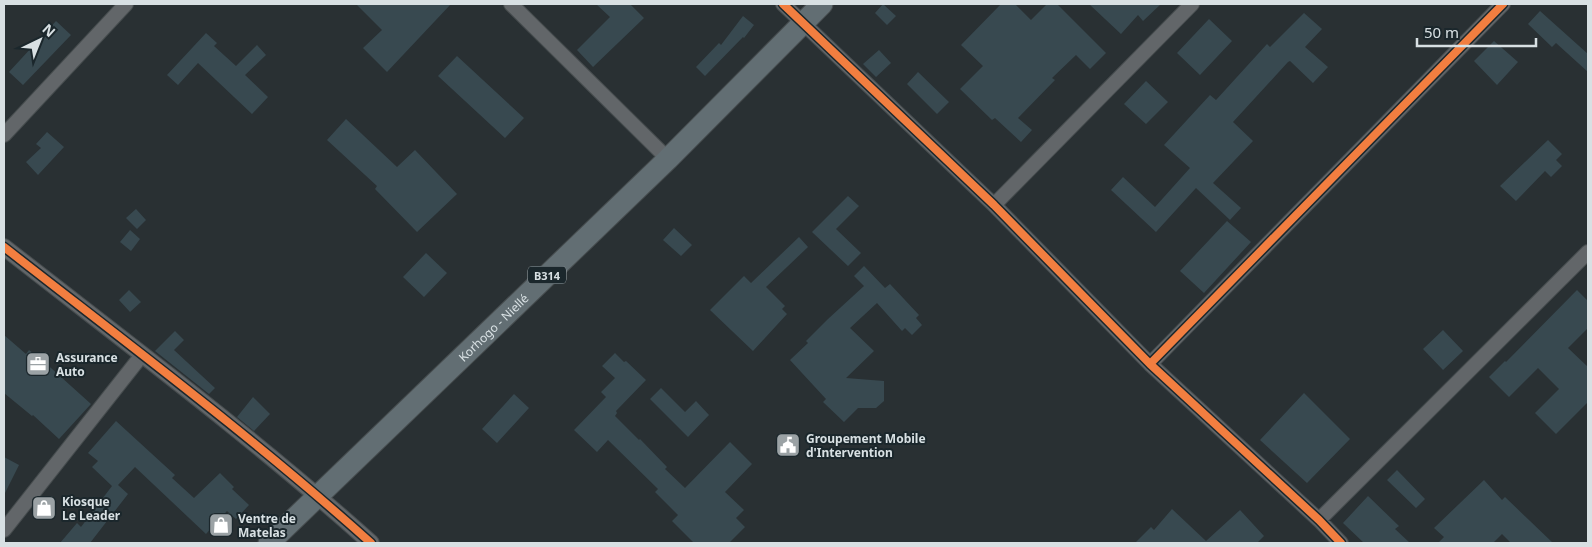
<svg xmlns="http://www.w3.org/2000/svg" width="1592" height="547" font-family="'Noto Sans',sans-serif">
  <rect width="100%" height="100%" fill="#293033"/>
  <path fill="#384950" d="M356,4H451L387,72L363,48L382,30Z
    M596,4H630L644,18L593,67L577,50L610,17Z
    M883,4L896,16L887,25L875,13Z
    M1001,4H1015L1031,20L1047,4H1057L1106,53L1090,69L1076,55L1052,78L1055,80L1018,118L1032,130L1021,142L995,118L992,120L960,89L983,66L961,45Z
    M1089,4H1161L1143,21L1138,15L1121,34Z
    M1540,11L1588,54V72L1556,43L1552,47L1528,24Z
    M1304,13L1322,29L1305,47L1328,67L1313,83L1290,61L1288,62L1233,122L1253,141L1213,183L1241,208L1230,220L1196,188L1156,232L1111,190L1123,177L1155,207L1190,168L1164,145L1210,95L1216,100L1267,44L1270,47Z
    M743,16L754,25L744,38L743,37L705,76L696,67L719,43L721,45Z
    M1209,19L1232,41L1200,75L1177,53Z
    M56,21L71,35L23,85L9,72Z
    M206,33L217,43L214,46L236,66L257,45L266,55L245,75L268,97L252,114L198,63L178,85L167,75Z
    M1494,41L1518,62L1497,85L1474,61Z
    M879,50L891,63L876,77L863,64Z
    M457,56L524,118L505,138L438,76Z
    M918,72L949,102L937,114L907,84Z
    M1146,81L1168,102L1146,124L1124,104Z
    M346,119L397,167L415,150L457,194L417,232L375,189L377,186L327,140Z
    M47,132L64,147L38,175L26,162L41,148L36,144Z
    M1548,140L1562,154L1556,160L1562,166L1551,177L1545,171L1516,201L1500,186Z
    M848,196L859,206L836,229L861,253L848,266L812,232Z
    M136,209L146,220L137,229L126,218Z
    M1227,221L1251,242L1204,293L1180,271Z
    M674,228L692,245L681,256L663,240Z
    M130,230L140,239L131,251L120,242Z
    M799,237L808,247L766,287L785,306L782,309L787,314L753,351L710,310L744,276L751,283Z
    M426,253L447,273L424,297L403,277Z
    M864,266L885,288L890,284L919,315L916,318L922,325L912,335L905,328L902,331L877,303L850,328L874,351L846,378L884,381V401L876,408H858L844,422L823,402L826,399L790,360L808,343L806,341L828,319L864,286L854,276Z
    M129,290L141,302L130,312L119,300Z
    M1577,290L1588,301V328L1568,348L1588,367V402L1556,434L1535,413L1559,389L1538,368L1509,397L1489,377L1505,361L1506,362Z
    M1443,330L1463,351L1443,370L1423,349Z
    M175,331L184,340L174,350L215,388L209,394L155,351Z
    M4,335L26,354L29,350L41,359L91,404L59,439L33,415L32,416L4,393Z
    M615,353L624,362L626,361L646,380L616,411L617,413L615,416L639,440L640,439L667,467L665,469L685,488L730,442L752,464L725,492L744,510L736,518L745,527L729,543H694L672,521L678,515L655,492L658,489L608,440L597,452L574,430L606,397L601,392L615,378L602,366Z
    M661,388L685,412L696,401L709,415L688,437L650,399Z
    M1304,393L1350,439L1307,483L1260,440Z
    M514,394L529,408L497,443L482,429Z
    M253,397L270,414L254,431L237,417Z
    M116,421L175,475L172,478L194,498L220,473L234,487L232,489L249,505L236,519L227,511L206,534L135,467L118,485L128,494L90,543H60L77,523L81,527L112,486L92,467L98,461L88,453Z
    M4,457L19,465L4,495Z
    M1397,470L1425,499L1416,508L1387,480Z
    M1484,480L1502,500L1505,497L1553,543H1511L1502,534L1493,543H1438L1444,537L1434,528Z
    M1368,496L1399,526L1395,529L1410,543H1364L1343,523Z
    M1172,509L1206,541L1240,510L1264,536L1257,543H1135L1151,527L1154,530Z"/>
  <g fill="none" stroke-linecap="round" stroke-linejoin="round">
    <defs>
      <path id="minor" d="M511,4L668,159
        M783,4L994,205L1150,364L1319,520L1341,543
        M4,135L126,4
        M994,205L1192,4
        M1150,364L1503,4
        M1319,520L1588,252
        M4,530L142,355"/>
      <path id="tertiary" d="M4,247C128,344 254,438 371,543"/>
      <g id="primary">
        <path id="s1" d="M269,543L668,159L822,4"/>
      </g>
    </defs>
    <use href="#minor" stroke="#464c4e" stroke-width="16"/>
    <use href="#tertiary" stroke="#464c4e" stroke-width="18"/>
    <use href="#primary" stroke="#464c4e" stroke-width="23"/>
    <use href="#minor" stroke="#626669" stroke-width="14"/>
    <use href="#tertiary" stroke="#626669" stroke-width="16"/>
    <use href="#primary" stroke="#626e73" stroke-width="21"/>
    <defs>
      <path id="cycleway" d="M783,4L994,205L1150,364L1319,520L1341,543
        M4,247C128,344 254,438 371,543
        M1150,364L1503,4"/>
    </defs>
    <use href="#cycleway" stroke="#1b272c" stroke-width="11"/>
    <use href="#cycleway" stroke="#f27e40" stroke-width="8"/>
  </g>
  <defs>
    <symbol id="office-square" viewBox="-11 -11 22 22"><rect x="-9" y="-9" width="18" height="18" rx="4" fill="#9ba2a5" stroke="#1b272c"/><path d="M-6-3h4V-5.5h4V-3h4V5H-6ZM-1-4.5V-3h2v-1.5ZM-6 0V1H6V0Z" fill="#fff"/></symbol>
    <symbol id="civic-square" viewBox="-11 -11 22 22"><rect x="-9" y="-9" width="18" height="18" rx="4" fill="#9ba2a5" stroke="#1b272c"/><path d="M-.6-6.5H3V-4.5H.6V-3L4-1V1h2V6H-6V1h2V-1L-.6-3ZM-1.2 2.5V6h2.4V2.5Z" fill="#fff"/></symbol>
    <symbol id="shop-square" viewBox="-11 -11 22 22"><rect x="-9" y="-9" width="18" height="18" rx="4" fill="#9ba2a5" stroke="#1b272c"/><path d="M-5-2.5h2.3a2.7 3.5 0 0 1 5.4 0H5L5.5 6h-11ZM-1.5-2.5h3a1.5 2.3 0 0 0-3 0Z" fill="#fff"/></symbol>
  </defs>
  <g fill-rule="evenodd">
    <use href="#office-square" x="24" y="350" width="28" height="28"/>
    <use href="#civic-square" x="774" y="431" width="28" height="28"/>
    <use href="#shop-square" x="30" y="494" width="28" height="28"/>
    <use href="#shop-square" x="207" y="511" width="28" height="28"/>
  </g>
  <g text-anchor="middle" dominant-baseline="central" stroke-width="4" stroke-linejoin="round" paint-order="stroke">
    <rect fill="#1b272c" stroke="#9fa8ac" stroke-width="1" x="528" y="266.5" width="38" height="17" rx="4"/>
    <g font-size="11" font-weight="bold" fill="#d8e0e3">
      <text x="547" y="275">B314</text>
    </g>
    <g font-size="12" fill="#d8e0e3" stroke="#1b272c">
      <text stroke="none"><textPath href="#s1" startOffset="311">Korhogo - Niellé</textPath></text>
    </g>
    <g font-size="12" font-weight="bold" fill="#d8e0e3" stroke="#1b272c" text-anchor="start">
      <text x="56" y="357">Assurance<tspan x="56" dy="14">Auto</tspan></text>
      <text x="806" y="438">Groupement Mobile<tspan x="806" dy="14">d'Intervention</tspan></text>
      <text x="62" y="501">Kiosque<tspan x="62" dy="14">Le Leader</tspan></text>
      <text x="238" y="518">Ventre de<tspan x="238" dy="14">Matelas</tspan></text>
    </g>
  </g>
  <rect width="1592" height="547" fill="none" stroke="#d8e0e3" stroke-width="10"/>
  <g transform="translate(40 40) rotate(43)" stroke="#1b272c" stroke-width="4" paint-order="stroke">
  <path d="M0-4L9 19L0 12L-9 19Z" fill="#d8e0e3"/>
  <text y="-8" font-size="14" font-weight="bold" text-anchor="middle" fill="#d8e0e3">N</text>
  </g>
  <path d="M1417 38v8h119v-8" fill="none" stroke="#d8e0e3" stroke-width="2.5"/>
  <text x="1424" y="38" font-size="15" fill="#d8e0e3" stroke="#1b272c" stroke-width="4" paint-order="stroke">50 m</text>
</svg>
